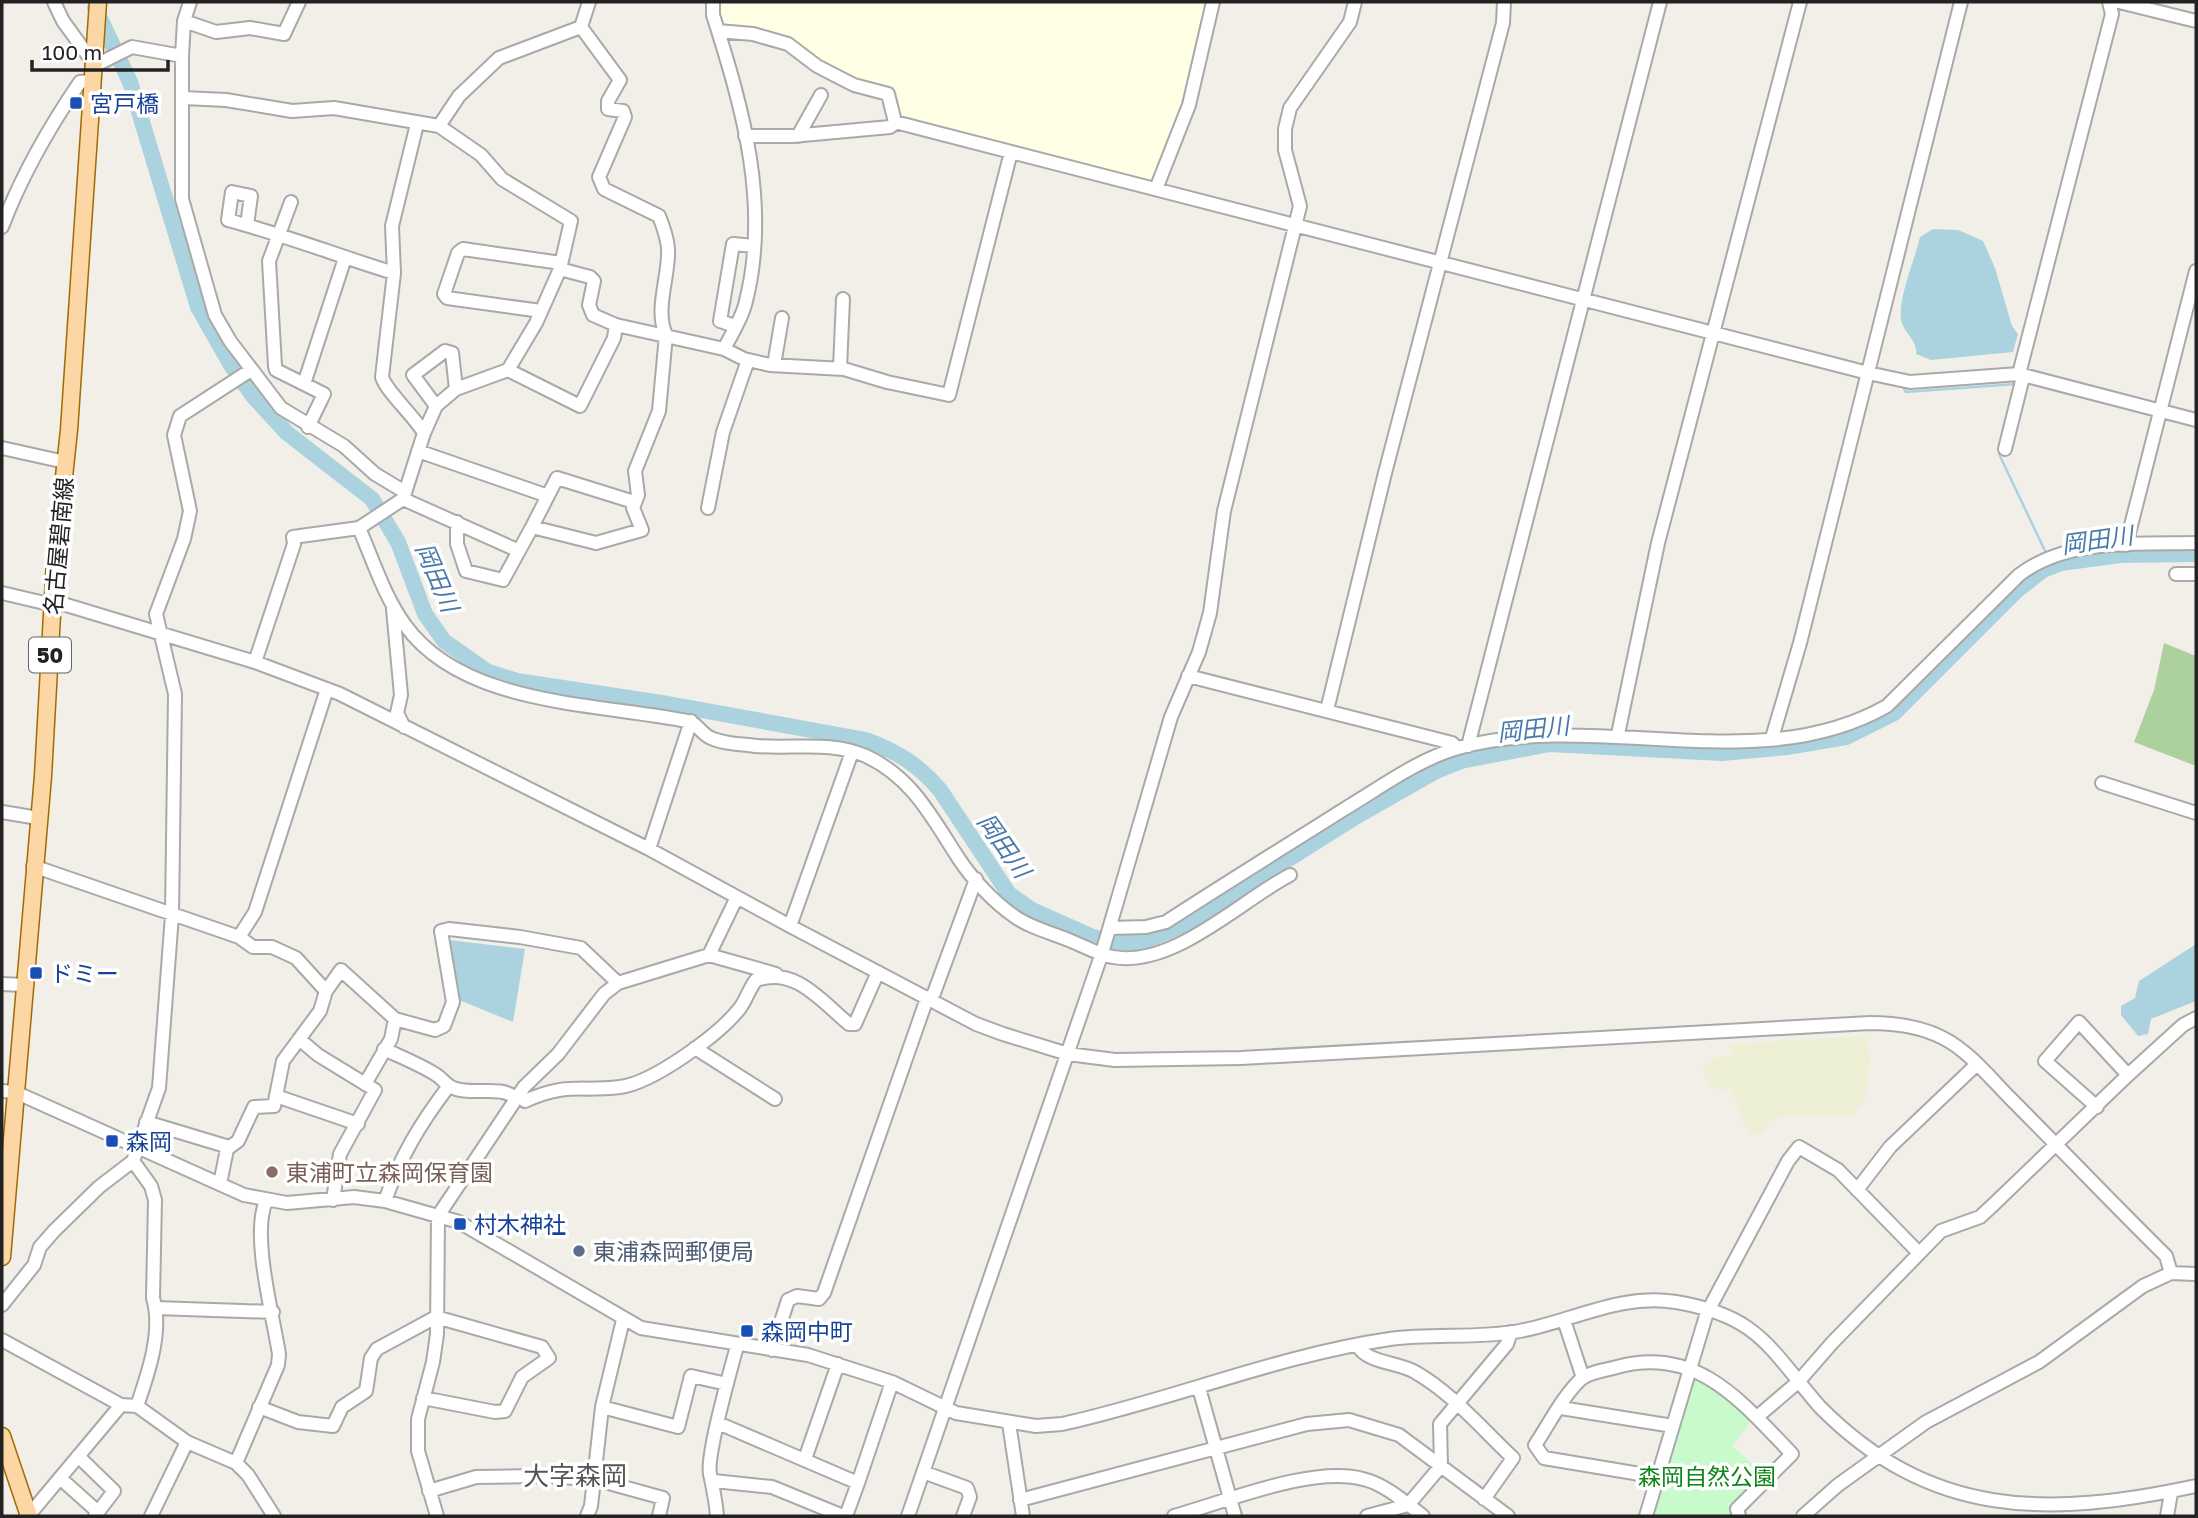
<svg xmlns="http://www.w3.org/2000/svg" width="2198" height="1518" font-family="'Golos Text','Noto Sans JP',sans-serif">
  <rect width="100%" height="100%" fill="#f2efe9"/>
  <path fill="#ffffe5" d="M717,2H1208L1184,107L1152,182L902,118L898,114L895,92L889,85L855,82L776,35L722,25L716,13Z"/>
  <path fill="#eef0d5" d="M1866,1036L1871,1056L1866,1092L1862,1105L1853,1114L1838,1118L1832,1114L1773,1118L1762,1134L1749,1133L1731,1091L1709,1087L1703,1069L1714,1058L1731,1056V1044Z"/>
  <path fill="#add19e" d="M2164,643L2196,656V766L2134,742L2154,690Z"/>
  <path fill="#c8facc" d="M1698,1377L1727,1396L1751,1421L1732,1446L1764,1474L1734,1516H1652L1694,1378Z"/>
  <path fill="#aad3df" d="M1933,229L1958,230L1983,241L1995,268L2012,326L2018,334L2013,352L1931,360L1916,354C1918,340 1903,333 1901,319C1898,298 1915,259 1920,237Z
    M449,940L525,949L513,1022L459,1000Z
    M2196,944V1001L2151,1019L2148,1034L2138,1036L2121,1015V1006L2135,998L2139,981Z"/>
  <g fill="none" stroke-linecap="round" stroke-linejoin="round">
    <path stroke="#aad3df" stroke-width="2.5" d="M1904,389L1906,392L2016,384
      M2000,448L1999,454L2046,553"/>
    <path stroke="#aad3df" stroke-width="16" d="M95,8L130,82L198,307L231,365L253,396L287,433L372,499L398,542L425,614L444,641L488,672L517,681L668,704L866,740C896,751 919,765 940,790L1009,894L1032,910L1093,937L1114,942H1141L1182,926L1357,816L1436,771L1461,761L1549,744L1722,753L1787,747L1846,737L1894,713L2015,592L2043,570L2061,563L2120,555L2196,554"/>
    <defs>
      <path id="minor" d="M54,2L63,21L92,61
        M190,2L184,21L182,56V199L215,315L230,341L281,408L344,446L375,474L405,492
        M713,2V15C743,109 771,207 745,305C741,320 731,335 724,349
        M2119,2L2196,21
        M184,21L216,32L250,28L284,34L299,2
        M581,27L589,2
        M718,31L753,34L788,44L817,66L854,85L888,94L895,122L1868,373L1910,382L2019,374L2196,420
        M92,67L132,47L182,56
        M183,98L226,100L292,111L334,108L439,126L481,155L502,179L571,221L560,269L536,323L508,370L456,389L436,406L424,433L403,499L359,528L293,537L294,544L255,662
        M417,124L392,226L394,273L382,377C386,391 414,416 424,433
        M439,126L459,96L499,58L581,27
        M745,136H792L890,127L894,124
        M798,136L821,95
        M1156,189L1189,105L1213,2
        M291,202L269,261L275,366L276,370L324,394L308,427
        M247,225L251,196L232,192L228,220C284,235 339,256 394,273
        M2,227C22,174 48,129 80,82L91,81
        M560,269L590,277L594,281L589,305L593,315L616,325L724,349L744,359L770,365L844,369L887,382L949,395L1011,152
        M541,311L447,298L444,294L458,253L463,249L561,263
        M735,326L720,321L733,244L754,246
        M774,365L782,318
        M840,368L843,299
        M508,370L580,406L614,338L616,325
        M2019,374L2112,14L2109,2
        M304,384L345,258
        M436,406L413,375L445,351L452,353L456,389
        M2,448L65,462
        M2005,449L2023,377
        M418,451L548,496
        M403,499L517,550
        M708,508L723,432L748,360
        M457,522V544L466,571L503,580L532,527L596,543L642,530L633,508L638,495L635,471L659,411L666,335C654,309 670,274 668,248C667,237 663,226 659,216L604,189L599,177L625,117L623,111L608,109V101L620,80L581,27
        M532,527L557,478L634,502
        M359,528C373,560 384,596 405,625C463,706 597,703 687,721C696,722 701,733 709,737C720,743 736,744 748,745C787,751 827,739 866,756C913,778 932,818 959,859C972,879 995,903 1014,916C1030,928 1053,933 1071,941C1084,946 1099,955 1113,957C1173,968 1240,901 1290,875
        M2126,545L2196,271
        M2176,574H2196
        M2,593L53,605
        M53,601L255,662L340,694L649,849L790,926L976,1024L1003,1034L1068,1054L1115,1060L1241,1058L1870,1023C1896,1023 1920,1026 1943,1038C1969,1051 1991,1079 2011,1099C2063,1151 2113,1204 2166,1256L2171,1273
        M393,609L401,695L397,713L404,727
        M1188,676L1452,743L1457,748
        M1327,710L1385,473L1503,23L1504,2
        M1618,734L1658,543L1800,2
        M1772,738L1800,643L1961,2
        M1468,746L1660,2
        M2102,783L2196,813
        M2,812L38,818
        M649,849L691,721
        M33,866L239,937L253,947H272L296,958L326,991
        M790,926L852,752
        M1110,928L1146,927L1166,922C1226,883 1286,846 1346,808C1381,787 1419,759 1458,748C1599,709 1757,780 1887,706L2019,575C2067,538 2138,544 2196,543
        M239,937L255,912L327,689
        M709,955L776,974
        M2,984L23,985
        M299,1039L318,1055L375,1090L340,1154L333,1200
        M695,1048L775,1099
        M384,1049C401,1057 419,1064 435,1074C444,1079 445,1086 456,1089C475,1095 500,1085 516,1098
        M365,1084L391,1039L395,1019
        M2,1091L15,1092L244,1195L287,1203L354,1197L385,1201L459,1222L641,1328L808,1355L892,1382L956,1413L1036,1426L1062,1424C1172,1400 1279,1355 1390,1339C1433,1333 1477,1339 1520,1331C1573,1321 1620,1293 1676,1302C1759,1316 1769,1348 1820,1407C1930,1518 2046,1518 2196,1486
        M276,1096L358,1124
        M525,1101C567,1082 579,1092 620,1087C653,1083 720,1034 740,1008C746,1000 749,989 756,980C795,966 821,1001 849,1024H855L878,972
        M2097,1107L2045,1061L2079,1022L2128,1075
        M146,1122L229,1147
        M133,1161L151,1186L155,1200L153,1298C163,1331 148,1374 137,1406
        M220,1184L227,1149L238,1141L254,1107L274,1106L283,1061L320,1011L326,991L341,970L395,1019L435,1030L444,1026L453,1002L441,931L449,929L520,937L581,948L618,983
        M1857,1190L1890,1147L1976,1065
        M385,1201C400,1157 420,1124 448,1087
        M2,1305L34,1265L40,1247L54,1231L99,1187L133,1161L159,1088L172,915L175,694L156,614L184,539L190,511L174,435L180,416L251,370
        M156,1308L273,1312
        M1709,1309L1788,1161L1799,1147L1838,1170L1918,1252
        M1564,1320L1583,1378
        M2,1340L121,1405L137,1406L187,1442L236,1463L248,1475L274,1516
        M1358,1346C1367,1363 1398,1362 1415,1372C1452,1393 1482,1429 1513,1458L1484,1499
        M772,1350L788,1300L797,1296L819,1299L824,1293L925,1004L934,993L976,879
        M1199,1388L1235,1516
        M259,1407L298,1422L333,1426L342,1407L366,1391L371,1358L377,1349L436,1317L542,1347L549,1358L522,1377L505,1411L495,1412L423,1398
        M602,1407L678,1427L691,1376L727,1384
        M1561,1408L1673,1426
        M1757,1417L1798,1382L1832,1343L1941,1231L1980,1217L1993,1205L2128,1075L2183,1025L2196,1018
        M718,1423L858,1483L846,1516
        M1009,1423L1023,1516
        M78,1456L114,1491L95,1516
        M805,1459L838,1364
        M236,1463L278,1365L279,1354C273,1315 251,1235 266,1201
        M923,1472L967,1488L970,1497L963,1516
        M1658,1477L1544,1458L1535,1445C1549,1424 1563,1396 1581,1379C1589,1372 1607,1370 1617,1367C1697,1345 1742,1402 1792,1454L1737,1509L1739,1516
        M60,1478L98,1512
        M714,1481L772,1487L843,1516
        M858,1483L892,1382
        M429,1491L476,1477L540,1476L594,1479L663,1498L659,1516
        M1020,1500L1307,1424L1349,1420L1399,1435L1508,1516
        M29,1515L121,1405
        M151,1516L187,1442
        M437,1516L418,1451V1419L433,1362L437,1334L438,1216L524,1087L558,1054L604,994L618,983L709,955L737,897
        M587,1516L591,1506L602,1407L623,1320
        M717,1516C716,1501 713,1488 710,1474C706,1455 731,1369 737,1346
        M908,1516L1102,953L1171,717L1199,652L1210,613L1224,511L1300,206L1285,150V129L1290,108L1350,22L1355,2
        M1174,1516C1225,1502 1313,1465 1363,1479C1385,1484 1406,1503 1423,1516
        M1367,1516L1408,1505L1441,1466L1440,1424L1507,1344L1511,1332
        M1646,1516L1708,1309
        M1803,1516L1838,1485L1926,1422L2039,1362L2143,1286L2171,1273L2196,1274
        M2167,1516L2171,1493"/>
      <path id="major" d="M2,1257L43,776L55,561L69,430L98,2
        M2,1436L29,1516"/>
    </defs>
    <use href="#minor" stroke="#a9a9a9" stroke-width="16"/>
    <use href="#major" stroke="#a06b00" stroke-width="19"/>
    <use href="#minor" stroke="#fff" stroke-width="12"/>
    <use href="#major" stroke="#fcd6a4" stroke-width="16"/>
  </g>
  <g fill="#1a4fb4" stroke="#fff" stroke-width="2.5">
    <rect x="69" y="96" width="14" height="14" rx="3.5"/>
    <rect x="29" y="966" width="14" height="14" rx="3.5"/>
    <rect x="105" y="1134" width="14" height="14" rx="3.5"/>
    <rect x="453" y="1217" width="14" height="14" rx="3.5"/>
    <rect x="740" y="1324" width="14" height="14" rx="3.5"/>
  </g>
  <circle fill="#8d6e63" stroke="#fff" stroke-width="2.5" cx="272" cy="1172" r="7"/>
  <circle fill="#5c6f8a" stroke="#fff" stroke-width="2.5" cx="579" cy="1251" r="7"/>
  <g text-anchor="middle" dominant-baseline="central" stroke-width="7" stroke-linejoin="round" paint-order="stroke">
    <rect fill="#fff" stroke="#646464" stroke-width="2" x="29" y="637.5" width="42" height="35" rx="5"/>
    <g font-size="21" font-weight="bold" fill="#222">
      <text x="50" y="655">50</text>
    </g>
    <g font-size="23" fill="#164399" stroke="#fff" text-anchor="start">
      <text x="90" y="103">宮戸橋</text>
      <text x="50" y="973">ドミー</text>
      <text x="126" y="1141">森岡</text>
      <text x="474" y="1224">村木神社</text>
      <text x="761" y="1331">森岡中町</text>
    </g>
    <g font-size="23" fill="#222" stroke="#fff">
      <text transform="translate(58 546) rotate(-85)">名古屋碧南線</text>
    </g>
    <g font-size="23" fill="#785e54" stroke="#fff" text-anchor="start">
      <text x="286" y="1172">東浦町立森岡保育園</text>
    </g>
    <g font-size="23" fill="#4e5e75" stroke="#fff" text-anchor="start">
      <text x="593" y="1251">東浦森岡郵便局</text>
    </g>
    <g font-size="23" fill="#0c8416" stroke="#fff">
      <text x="1707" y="1476">森岡自然公園</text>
    </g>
    <g font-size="24" font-style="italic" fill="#4a7aab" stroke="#fff">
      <text transform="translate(2097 539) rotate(-8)">岡田川</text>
      <text transform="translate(438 577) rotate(67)">岡田川</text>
      <text transform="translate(1533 728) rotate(-6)">岡田川</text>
      <text transform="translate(1005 845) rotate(55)">岡田川</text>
    </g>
    <g font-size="26" fill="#555" stroke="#fff">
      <text x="575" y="1475">大字森岡</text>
    </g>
  </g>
  <rect width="2198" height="1518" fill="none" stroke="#222222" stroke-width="7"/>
  <path d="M32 60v10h136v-10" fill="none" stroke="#222222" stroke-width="3.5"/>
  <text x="42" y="60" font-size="21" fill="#222222" stroke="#ffffff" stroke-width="5" paint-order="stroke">100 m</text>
</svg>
